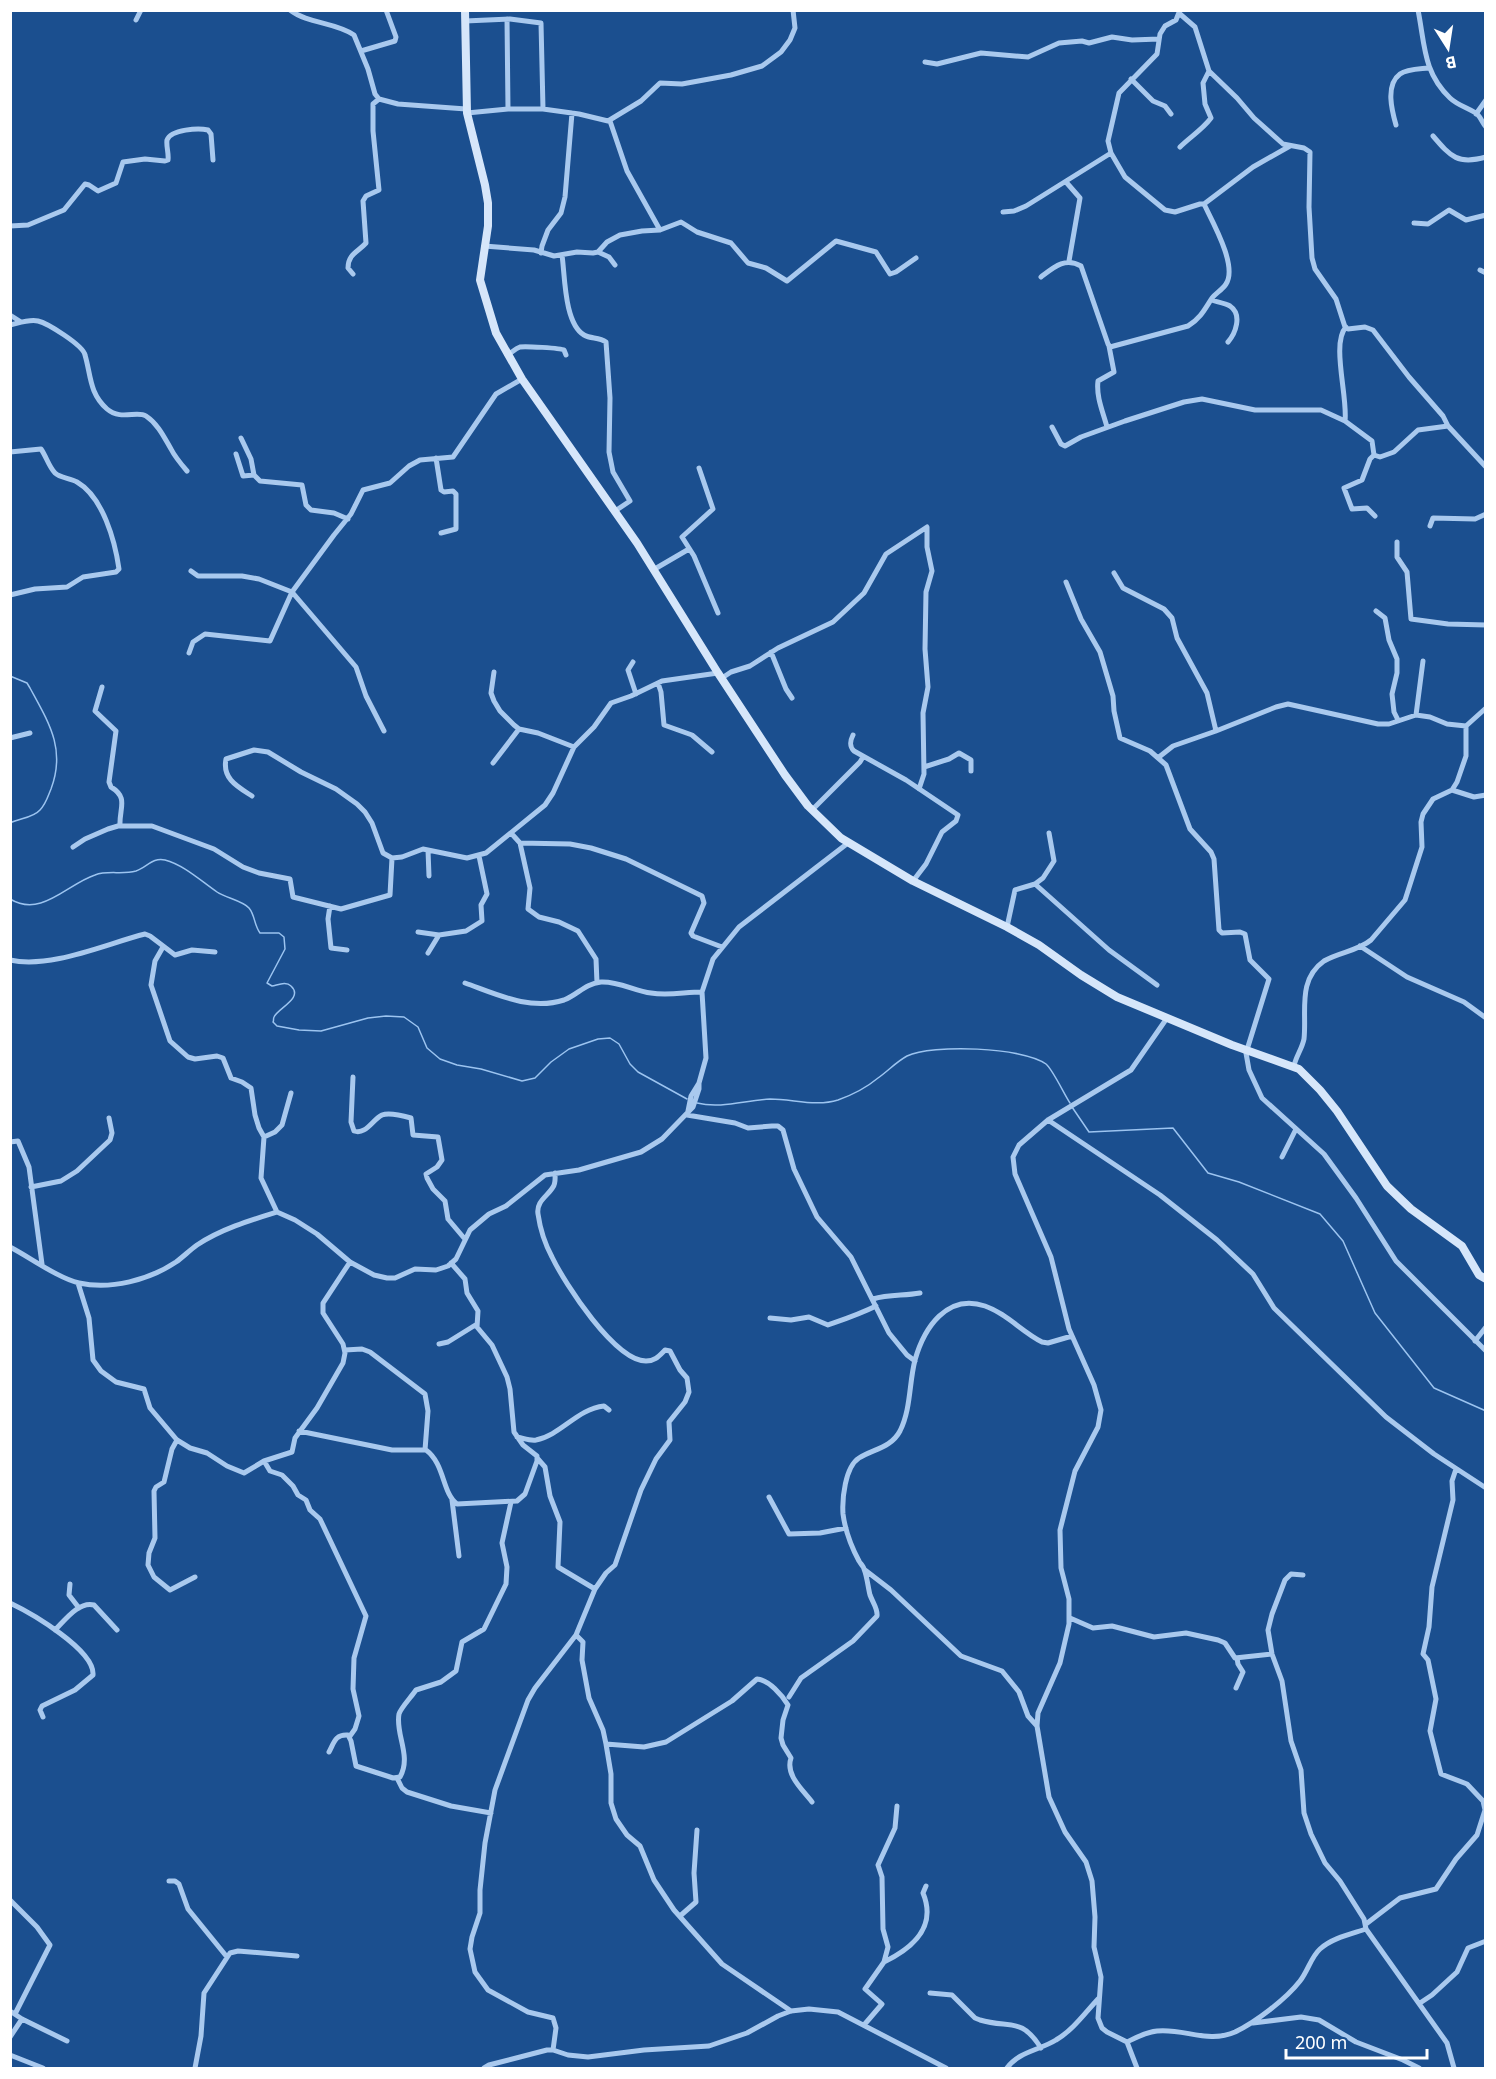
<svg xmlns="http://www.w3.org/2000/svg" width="1496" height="2079" font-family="'Noto Sans',sans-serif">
  <rect width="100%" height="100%" fill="#1b4f8f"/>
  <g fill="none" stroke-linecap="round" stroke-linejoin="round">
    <path stroke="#9cc4f0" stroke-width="1.5" d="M10,676L27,683L30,688C49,723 66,749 51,789C48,796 46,804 40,810C33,818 20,818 10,823
      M10,899C42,918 67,884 95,875C108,870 122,875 136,871C147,867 153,857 165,860C184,865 201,881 217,892C226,898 243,901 249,908C255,915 254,925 260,933H279L284,937L285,949L267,983L272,986C278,985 286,981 291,986C304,998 278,1008 274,1017C273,1019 274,1021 273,1022L277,1026L299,1030L321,1031L368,1018L386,1016L404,1017L418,1027L427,1048L440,1059L457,1065L481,1069L522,1081L535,1078L551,1062L569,1049L598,1039L610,1038L619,1044L630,1064L638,1072L687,1099
      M697,1103C721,1109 746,1100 770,1099C793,1099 816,1107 838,1100C852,1095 866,1088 878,1078C888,1071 896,1062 907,1056C932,1044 1023,1047 1046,1064C1053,1070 1064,1094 1070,1103
      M1072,1107L1089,1132L1173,1128L1208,1173L1239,1182L1320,1214L1343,1241L1375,1313L1434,1388L1486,1411"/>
    <path stroke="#a9c9ee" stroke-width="5" d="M290,10C308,24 335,22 354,35L368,69L375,94L379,99L398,104L466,109
      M1418,10C1425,45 1423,72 1450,98C1458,106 1472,109 1478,115C1481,118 1483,124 1486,127
      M1180,14L1195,27L1209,71L1237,98L1254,118L1283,144L1304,148L1310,152L1309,207L1312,258L1315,269L1336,299L1345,327L1348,329L1365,327L1373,330L1409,377L1443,416L1448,426
      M507,19L508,109
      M136,20L141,10
      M465,21L510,19L541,23L543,109
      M361,51L395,41L396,37L386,10
      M925,62L937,64L981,53L1028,57L1059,43L1082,41L1089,43L1112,37L1132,40L1159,39
      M1131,79L1153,101L1165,106L1171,114
      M467,113L508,109H543L579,114L608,121L641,101L660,83L682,84L731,75L762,66L781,52L790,40L795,28L793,10
      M1476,114L1486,100
      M610,121L627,171L660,230
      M1396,125C1392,111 1385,85 1400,74C1407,69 1420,69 1428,68
      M1433,136C1451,157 1458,165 1486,157
      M1180,147C1190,137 1202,130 1211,118L1205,104L1203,83L1209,71
      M1066,182L1080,198L1069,261
      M1204,204L1253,167L1290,146
      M1003,212L1014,211L1026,206L1111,153
      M1414,223L1428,224L1449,210L1466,220L1486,215
      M10,226L28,225L64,210L85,184L89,185L98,191L116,183L123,162L145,159L165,161L168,160C169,154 166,146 167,140C171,129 199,128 208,130L211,134L213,160
      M484,246L534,250L554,256L577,252L593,253L598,252L607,242L620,235L642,231L660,230L681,222L697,232L731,243L748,263L766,268L787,281L836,241L876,252L890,274L896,272L916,258
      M598,252L609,257L615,265
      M541,253L542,246L548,230L561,213L565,197L572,113
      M562,255C565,275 564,323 584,335C591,339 599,337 606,342L610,398L609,452L613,472L630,501L615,511
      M1480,270L1486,273
      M353,274L348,268C348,254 358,252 366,243L363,201L366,196L379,190L373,131V104L379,99
      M1041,277C1054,267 1065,257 1081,266L1108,344L1110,347L1188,326C1200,319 1205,309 1212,298C1216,293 1222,290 1226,284C1238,266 1212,221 1204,204H1200L1175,212L1165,210L1125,177L1111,153L1108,141L1119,93L1157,54L1160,34L1165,26L1176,20L1180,10
      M1211,300C1217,302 1225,303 1230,306C1243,315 1235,334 1228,342
      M10,315L21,322
      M10,325C19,323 29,319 38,321C47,323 83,345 85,355C91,375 89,393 107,409C121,421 137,410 146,416C158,424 164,437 171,449C175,457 181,464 187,471
      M507,355C511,353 515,349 520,347C524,346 561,348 564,350L566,355
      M1345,421C1348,397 1331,343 1346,327
      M1052,427L1061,444L1065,446L1081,437L1125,421L1184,402L1202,399L1255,410H1321L1345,421L1372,441L1374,455L1380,457L1394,452L1418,430L1448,426L1486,467
      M1107,427C1103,412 1096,397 1098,381L1114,372L1109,346
      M241,438L251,459L254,475
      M10,452L41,449C46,456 49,467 55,473C60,478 70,478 77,482C103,497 115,541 119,569L116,572L83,577L67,587L35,589L10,595
      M236,454L243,476L254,475L260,481L302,485L306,505L311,510L334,513L348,519
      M1374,455L1370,459L1362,480L1344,488L1352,509L1367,508L1375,516
      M436,458L441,490L444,492L453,491L456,494V529L441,533
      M699,468L713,509L682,537L694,556L718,613
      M1430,526L1433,518L1475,519L1486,514
      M1397,542V557L1407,572L1411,619L1448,624L1486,625
      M653,570L689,549
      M191,571L198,576H242L259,579L292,592L356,667L366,696L384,731
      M1114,573L1123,588L1164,609L1172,618L1177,638L1207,693L1216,731L1173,746L1159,757
      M1066,582L1081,619L1100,652L1113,696L1114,711L1120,738L1150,751L1166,765L1190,829L1211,852L1214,859L1219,930L1222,933L1240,932L1245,934L1250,960L1269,979L1246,1053L1249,1070L1262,1098L1324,1154L1356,1198L1396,1261L1486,1351
      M1376,611L1385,618L1389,640L1397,659V673L1392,694L1394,712L1398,720
      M771,652L786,689L792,698
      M189,653L193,642L205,634L270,641L292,592L334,535L351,514L363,490L390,483L409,466L420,460L453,457L496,394L522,379
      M633,662L628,670L636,694
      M494,672L491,693L494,701L500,711L514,725L519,729L538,733L574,747
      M722,678L731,672L750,666L778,648L833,622L864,593L886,554L927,527V547L932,571L926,592L925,649L928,687L923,713L924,774L919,789
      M658,683L661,692L664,725L692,735L712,752
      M102,687L95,711L116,731L109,782L111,787C129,798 119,808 120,826
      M1416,715L1423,661
      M1216,731L1276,707L1288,704L1378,724H1389L1416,715L1430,717L1447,724L1466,726
      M853,735C850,741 849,746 854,751L906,780L958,815L956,821L942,832L926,864L913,881
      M10,738L30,733
      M493,763L519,729
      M924,767L949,759L959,753L971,760V771
      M1452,790L1474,797L1486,795
      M252,796C238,787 222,779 226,759L254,750L268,752L301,772L336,789L357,804L365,812L372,823L383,853L392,858L402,857L423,849L467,858L486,853L545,805L553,793L574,747L594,727L611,703L631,696L662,681L718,673
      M812,810L860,762L863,757
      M511,833L520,843L570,844L591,848L626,859L702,896L704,903L691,933L693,936L722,947
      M520,843L530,888L528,909L539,917L559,922L578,931L596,959L597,983
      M73,847L85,839L108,829L118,826H152L214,849L243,867L259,873L290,879L293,897L341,909L390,895L392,858
      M428,850L429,876
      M1035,884L1043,878L1054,861L1049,833
      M330,906L328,919L331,948L347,950
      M1007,927L1015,890L1035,884L1109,950L1157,985
      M418,932L439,935
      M1360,946L1407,977L1464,1002L1486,1018
      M163,947L155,961L151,985L170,1041L188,1057L195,1059L217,1056L223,1058L231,1078L242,1082L251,1088L255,1115L259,1128L264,1137L261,1178L277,1212
      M428,953L439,935L466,931L482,921L481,905L487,894L479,856
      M10,960C51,969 105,944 145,934L150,936L175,955L192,950L215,952
      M465,983C496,994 530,1011 564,1000C579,994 584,984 601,982C618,981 635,991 651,993C668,996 685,992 702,992
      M1294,1066C1296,1056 1302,1049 1304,1039C1307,1012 1297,980 1324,961C1339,952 1358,951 1371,940L1405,900L1422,847L1421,822L1423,814L1433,799L1452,790L1457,782L1466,756V726L1486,708
      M353,1077L351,1122L354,1131C366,1135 372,1120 382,1115C389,1112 404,1116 411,1118L413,1135L438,1137L442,1160L437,1167L426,1174L427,1178L433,1189L445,1201L448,1219L464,1238
      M688,1111L691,1096L699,1083
      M687,1115L735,1123L748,1128L772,1126H778L783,1130L794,1169L817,1217L851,1257L889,1333L907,1355L915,1361
      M1048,1120L1160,1195L1217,1240L1253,1274L1274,1308L1386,1417L1434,1454L1486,1488
      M264,1137L275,1132L282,1125L291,1093
      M10,1142L18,1141L29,1167L42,1264
      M1282,1157L1296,1129
      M31,1187L61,1181L77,1171L110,1140L112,1133L109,1118
      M10,1247C31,1258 58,1278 79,1283C111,1290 149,1280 176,1262C183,1257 190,1250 197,1245C221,1229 251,1220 277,1212L295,1220L317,1234L350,1262L374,1275L387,1278H395L415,1269L436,1270L448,1266L456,1259L470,1230L489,1214L506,1206L545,1175L579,1170L641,1152L662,1139L693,1107L699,1089V1083L706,1058L702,992L713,959L739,927L848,843
      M78,1283L89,1318L93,1360L101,1371L116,1382L144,1389L150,1408L177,1440L190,1448L207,1453L227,1466L244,1473L264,1461L292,1452L295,1438L317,1408L343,1363L345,1353L343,1344L323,1313V1303L350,1262
      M873,1299C889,1294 904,1296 920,1293
      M770,1318L791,1320L809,1317L828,1325C845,1319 860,1314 876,1306
      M1475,1341L1486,1327
      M439,1344L448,1342L477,1324
      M345,1350L362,1349L370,1352L425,1394L428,1411L425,1450
      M299,1431L392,1450H426C445,1464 442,1493 457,1504L517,1501L525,1494L537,1461V1456L523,1445L514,1432L510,1389L507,1377L492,1345L477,1327L478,1311L467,1293L465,1279L451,1263
      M517,1437C523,1438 530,1441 536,1440C561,1435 577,1409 604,1406L609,1410
      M177,1440L172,1449L164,1482L156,1487L154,1491L155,1538L149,1553L148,1565L154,1577L170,1590L195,1577
      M538,1459L545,1467L550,1496L560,1522L558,1567L595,1589
      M264,1461L270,1471L282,1475L293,1486L298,1495L306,1500L310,1510L320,1519L366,1616L354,1658L353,1689L359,1716L355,1729L350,1736
      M769,1497L789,1534L820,1533L846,1528
      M452,1500L459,1556
      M865,1570L891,1590L961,1656L1002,1671L1019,1692L1028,1716L1037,1726
      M1303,1575L1291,1574L1285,1580L1272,1614L1268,1630L1272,1654L1282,1681L1291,1741L1301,1770L1304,1813L1311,1834L1325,1863L1340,1881L1364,1919L1366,1929L1447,2043L1454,2068
      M70,1584L69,1595L79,1608
      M10,1603C31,1613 95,1650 93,1675L75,1690L42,1706L40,1710L43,1717
      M1070,1618L1093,1628L1112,1626L1154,1637L1186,1633L1218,1640L1225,1643L1235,1658L1272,1654
      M55,1630C65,1620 79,1601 94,1605L117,1630
      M576,1635L583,1642L582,1660L589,1698L603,1730L606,1744L611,1774V1803L616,1819L627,1835L640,1846L654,1880L674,1910L722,1964L791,2011
      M1236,1688L1243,1672L1238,1664L1237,1658
      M789,1697L801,1678L853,1641L877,1616C878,1609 873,1603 870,1595C868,1587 867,1576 864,1569C864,1567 860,1563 859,1561C852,1548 845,1529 843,1514C842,1499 845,1467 859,1458C873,1449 891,1448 900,1431C911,1409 909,1383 915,1360C924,1328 947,1293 985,1306C1006,1313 1022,1332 1042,1342L1048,1343L1072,1336
      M606,1744L644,1747L666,1742L732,1701L757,1679C769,1680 782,1695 788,1705L783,1720L781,1738L783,1745L791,1758C785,1775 803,1790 812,1802
      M329,1752C334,1743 335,1734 348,1735L351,1741L356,1766L393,1778L400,1777C412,1756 395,1734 399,1714C400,1709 412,1696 416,1690L441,1682L456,1671L462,1642L484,1629L506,1584L507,1567L502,1543L511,1502
      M397,1778L402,1788L407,1792L451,1806L491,1813
      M169,1881H175L179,1884L188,1909L227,1957
      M10,1900L37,1927L50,1945L15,2014
      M680,1916L696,1902L694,1873L697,1830
      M1366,1924L1400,1898L1436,1889L1456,1859L1477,1835L1485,1810L1483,1801L1467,1784L1441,1774L1430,1731L1436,1699L1428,1660L1423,1654L1429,1627L1432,1587L1453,1500L1452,1481L1456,1469
      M884,1962C913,1948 937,1927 923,1893L926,1886
      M930,1993L952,1995L975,2018L980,2020C1009,2029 1021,2016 1041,2048
      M1420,2003L1432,1995L1457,1972L1468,1948L1486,1941
      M10,2011L22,2019L67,2041
      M1253,2023L1301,2017L1319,2020L1356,2042L1403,2060L1419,2068
      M864,2025L882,2004L865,1989L884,1962L888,1947L883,1929L882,1877L878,1865L895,1828L897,1806
      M10,2037L22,2019
      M1127,2042C1137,2037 1146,2032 1157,2031C1184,2028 1208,2044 1235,2032C1256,2022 1286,1999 1300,1981C1308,1971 1311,1957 1320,1949C1332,1938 1351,1934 1366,1929
      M553,2050L556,2028L553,2018L528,2012L488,1990L475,1972L470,1949L472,1937L480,1913V1890L485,1843L495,1790L528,1700L535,1688L576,1635L595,1589L606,1573L615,1565L641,1490L656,1459L670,1440L669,1422L685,1402L689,1392L687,1378L680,1370L670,1351L665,1350C659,1356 655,1361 646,1361C615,1361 565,1284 552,1257C545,1244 540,1228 538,1214C536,1201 548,1196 553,1187C556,1183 555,1178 555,1173
      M10,2055L43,2068
      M195,2068L201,2036L204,1993L230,1953L238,1951L297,1956
      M484,2068L489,2065L547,2050H553L568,2055L588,2057L644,2050L709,2046L747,2033L778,2016L791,2011L809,2009L838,2012L946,2068
      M1007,2068C1018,2052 1040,2050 1056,2040C1073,2030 1085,2013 1098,1999
      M1137,2068L1127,2042L1107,2032L1102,2028L1098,2018L1101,1977L1094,1947L1095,1917L1092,1881L1086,1862L1065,1832L1049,1797L1037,1726L1038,1713L1060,1663L1069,1624V1599L1061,1568L1060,1530L1075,1471L1098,1427L1101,1410L1094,1385L1069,1329L1051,1257L1015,1174L1013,1157L1019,1145L1048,1120L1131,1070L1167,1018"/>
    <path stroke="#d6e6fa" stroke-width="8" d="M465,10L467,113L485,185L488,203V226L480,280L496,333L522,379L637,543L718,673L785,775L808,806L841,838L913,881L1007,927L1039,945L1081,975L1117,997L1232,1045L1299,1069L1320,1090L1337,1111L1387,1186L1411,1209L1462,1246L1479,1275L1486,1279"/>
  </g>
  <rect width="1496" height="2079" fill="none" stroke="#ffffff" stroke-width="24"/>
  <g transform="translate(1448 48) rotate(168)" stroke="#1b4f8f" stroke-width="4.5" paint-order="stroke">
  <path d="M0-4.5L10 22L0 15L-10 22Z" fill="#ffffff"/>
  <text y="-9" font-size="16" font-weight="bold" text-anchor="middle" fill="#ffffff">B</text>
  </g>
  <path d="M1286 2049v9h141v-9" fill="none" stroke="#ffffff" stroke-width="3"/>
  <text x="1295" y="2049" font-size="18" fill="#ffffff" stroke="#1b4f8f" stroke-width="4.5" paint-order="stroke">200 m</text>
</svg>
